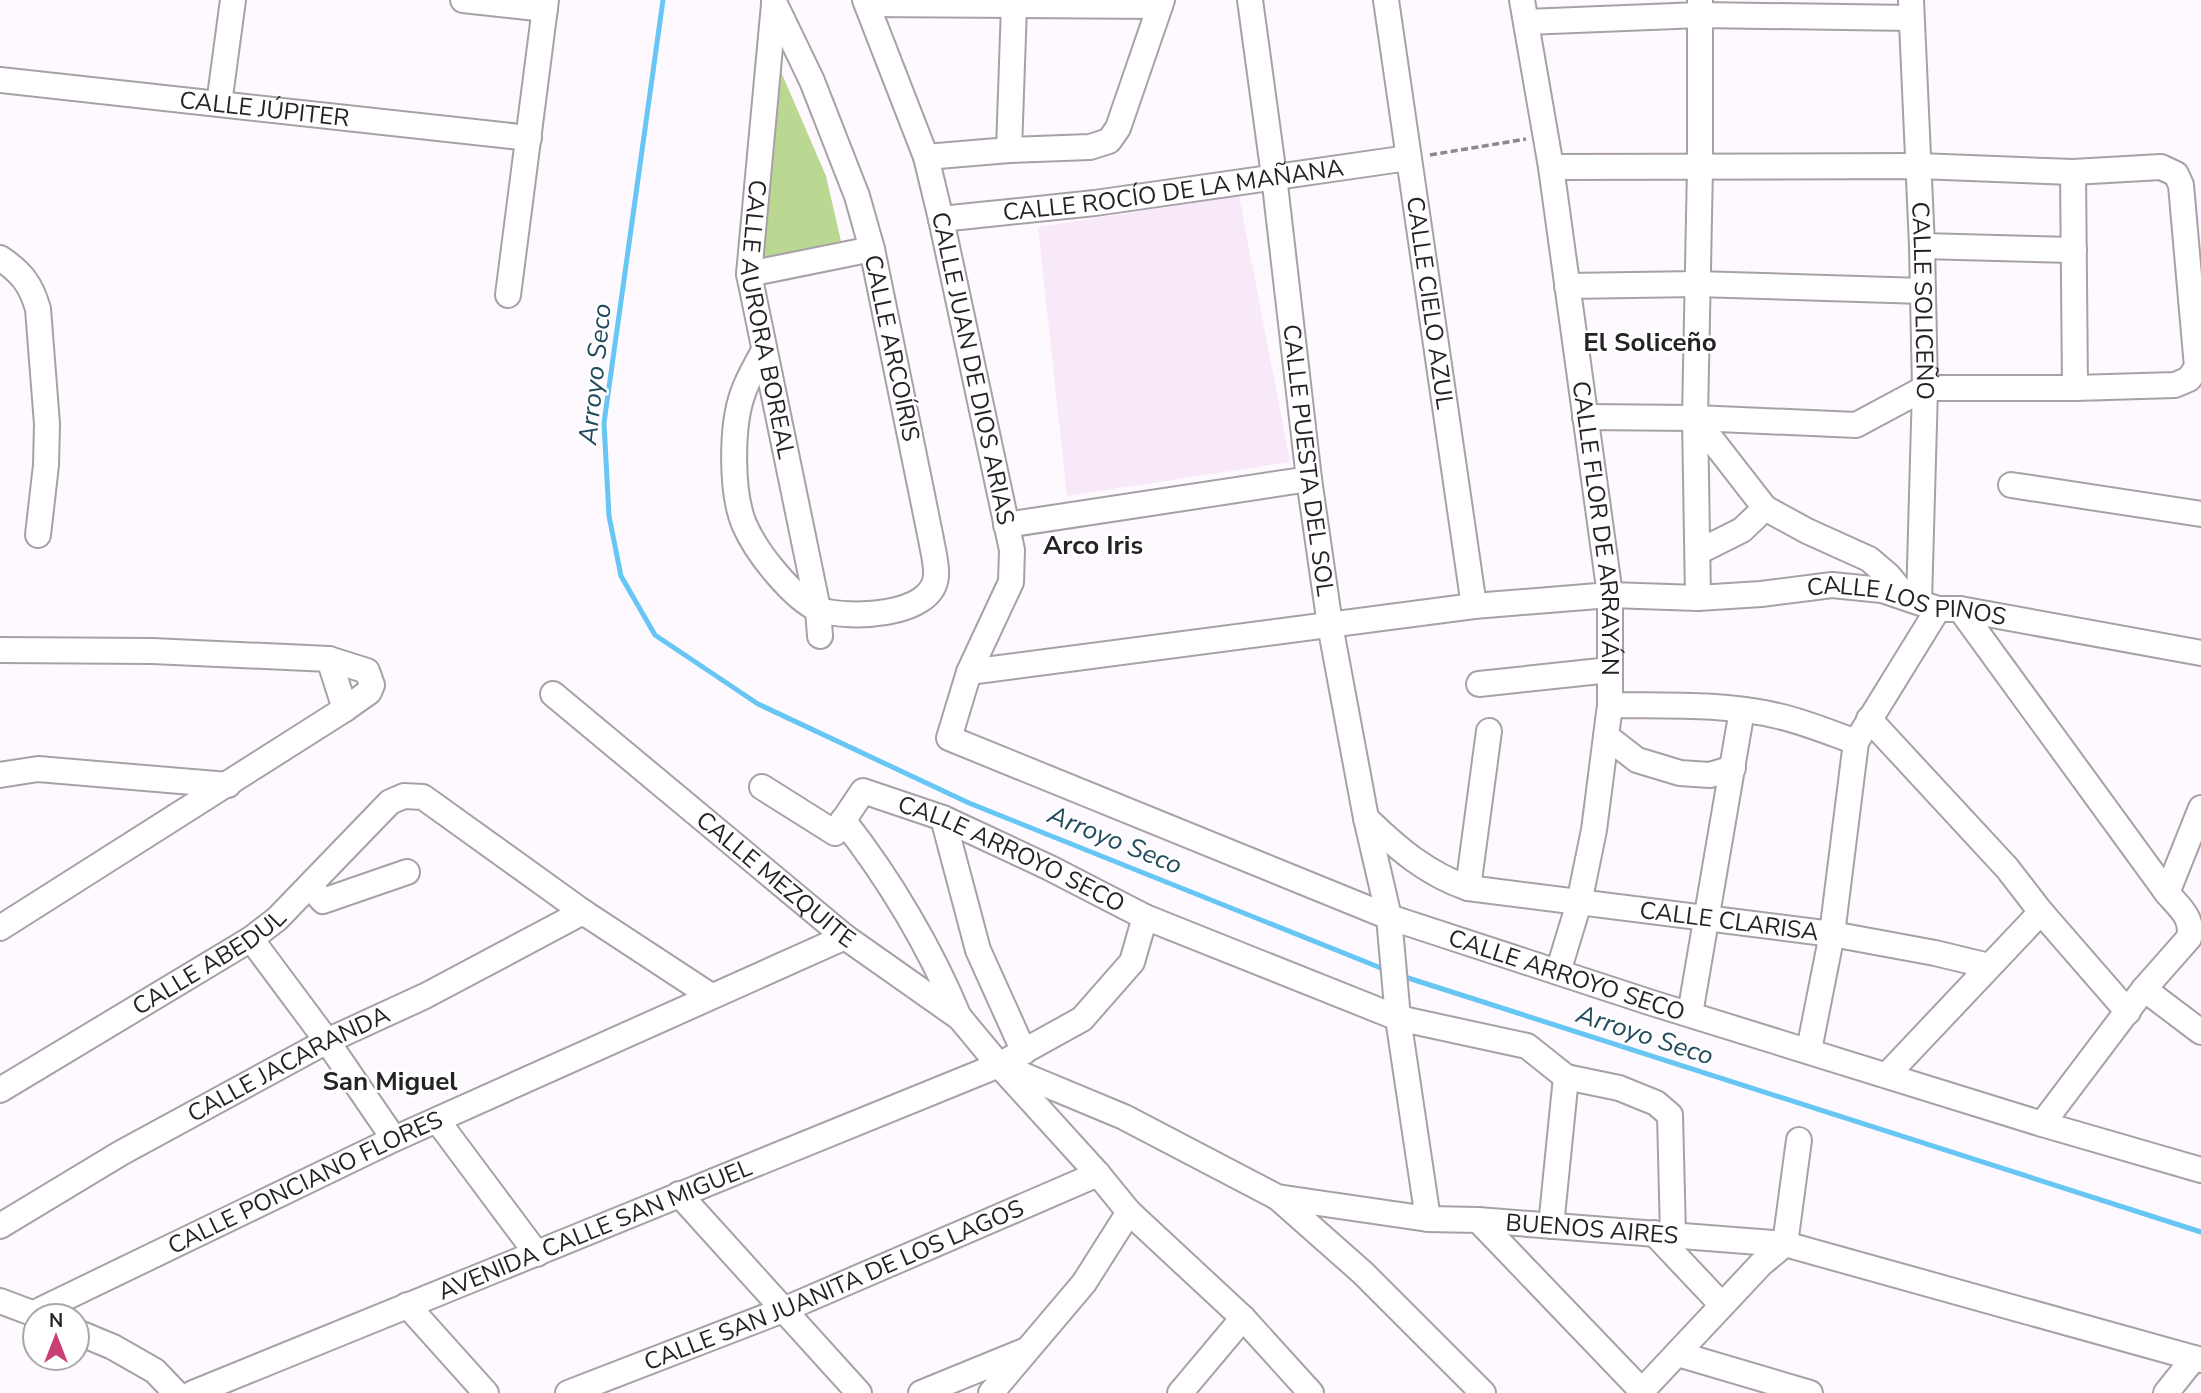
<svg xmlns="http://www.w3.org/2000/svg" width="2201" height="1393" font-family="'Nunito Sans',sans-serif">
  <rect width="100%" height="100%" fill="#fef9fe"/>
  <path fill="#f7e9f8" d="M1239,196L1290,462L1067,496L1038,227Z"/>
  <path fill="#bbd892" d="M779,67L826,176L841,241L758,260Z"/>
  <g fill="none" stroke-linecap="round" stroke-linejoin="round">
    <path stroke="#67c6f4" stroke-width="5" d="M663,0L604,423L609,516L621,576L655,635L758,704L969,803L1386,970
      M1402,976L2201,1232"/>
    <defs>
      <g id="minor">
        <path d="M463,0L545,9"/>
        <path id="s1" d="M865,0L926,157L941,219L1012,550L1011,582L969,672L949,738L1389,917L1652,1003L2042,1124L2201,1170"/>
        <path id="s2" d="M1250,0L1274,176L1309,479L1330,625L1366,818L1389,917L1398,1018L1428,1219"/>
        <path id="s3" d="M1386,0L1474,606"/>
        <path id="s4" d="M1522,0L1551,167L1610,595V705L1594,830L1579,903L1558,972"/>
        <path id="s5" d="M1911,0L1922,246L1925,388L1919,602"/>
        <path id="s6" d="M774,4L749,274L818,609L820,636"/>
        <path d="M867,4L1160,6"/>
        <path d="M1526,22L1700,15L1911,18"/>
        <path id="s7" d="M0,80L529,138"/>
        <path d="M219,104L233,0"/>
        <path d="M1009,150L1014,6"/>
        <path d="M926,157L1009,150L1090,147L1109,141L1118,128L1162,0"/>
        <path d="M1551,167L1918,166L2073,172L2161,167L2176,174L2181,185L2197,367L2189,379L2175,385L2075,388H1925L1856,425L1695,418L1585,417"/>
        <path d="M2073,172L2075,388"/>
        <path id="s8" d="M941,219L1095,203L1408,158"/>
        <path d="M1922,246L2074,250"/>
        <path d="M0,258C21,272 31,284 38,309L47,424L46,465L38,535"/>
        <path d="M749,274L872,249"/>
        <path d="M1567,286L1697,284L1923,291"/>
        <path d="M508,295L546,0"/>
        <path d="M764,350C757,364 748,378 743,393C731,426 731,492 744,524C752,542 763,558 776,573C787,586 804,604 820,610C849,619 933,617 936,576C937,565 933,551 931,539L872,249L857,196L812,81L774,2"/>
        <path d="M1695,418L1765,508L1807,531L1869,559L1889,576L1906,597"/>
        <path d="M2011,485L2201,514"/>
        <path d="M1006,525L1309,479"/>
        <path d="M1698,552L1742,530L1765,508"/>
        <path d="M1698,598L1695,418L1700,167V0"/>
        <path d="M1960,609L2167,893C2179,907 2194,918 2189,938L2144,989L2042,1124"/>
        <path d="M0,650L152,651L329,659L367,671L372,685L369,692L345,709L0,928"/>
        <path d="M329,659L345,709"/>
        <path id="s9" d="M969,672L1474,606L1610,595L1698,598L1761,594L1832,585L1882,590L1938,609H1960L2201,653"/>
        <path d="M1479,684L1610,670"/>
        <path id="s10" d="M553,694L845,937L960,1018L999,1065L1098,1174L1129,1212L1243,1318L1311,1393"/>
        <path d="M1610,705C1666,706 1724,703 1778,716C1805,722 1831,733 1856,742"/>
        <path d="M1869,719L2007,868L2041,912L2128,1012"/>
        <path d="M1606,736L1637,760L1680,773L1710,775L1733,768"/>
        <path d="M0,775L38,769L228,785"/>
        <path id="s11" d="M762,787L835,833L863,791L943,818L1050,868L1145,917L1398,1018L1527,1046L1566,1077L1619,1088L1656,1103L1670,1115L1673,1235"/>
        <path d="M943,818L978,950L1024,1052"/>
        <path id="s12" d="M1366,818C1397,848 1427,874 1468,888L1832,934L1935,953L1989,966"/>
        <path d="M843,820C889,878 931,949 959,1017"/>
        <path d="M310,886L323,901L407,872"/>
        <path d="M1468,888L1489,731"/>
        <path d="M2167,893L2201,808"/>
        <path d="M251,939L327,1041L394,1139"/>
        <path d="M2144,989L2201,1032"/>
        <path d="M1690,1014L1742,710"/>
        <path d="M1809,1050L1832,934L1856,742L1938,609"/>
        <path id="s13" d="M999,1065L1124,1117L1277,1197L1428,1219L1478,1220L1785,1244L2201,1360"/>
        <path d="M1887,1075L2041,912"/>
        <path id="s14" d="M0,1090L251,939L277,919L390,802L404,796L423,797L583,912L711,996"/>
        <path d="M437,1120L537,1254"/>
        <path d="M679,1194L859,1393"/>
        <path d="M1277,1197L1363,1273L1483,1393"/>
        <path d="M1478,1220L1642,1391"/>
        <path id="s15" d="M0,1226L121,1153L327,1041L425,996L583,912"/>
        <path d="M1551,1226L1566,1077"/>
        <path d="M1654,1233L1722,1305"/>
        <path d="M1785,1244L1799,1140"/>
        <path d="M0,1301L40,1316"/>
        <path d="M407,1305L486,1393"/>
        <path id="s16" d="M34,1313L394,1139L845,937"/>
        <path d="M77,1332L113,1347L155,1371L176,1393"/>
        <path d="M1678,1354L1810,1393"/>
        <path id="s17" d="M193,1393L999,1065L1082,1019L1132,962L1145,917"/>
        <path id="s18" d="M568,1393L783,1310L1098,1174"/>
        <path d="M921,1393L1024,1351"/>
        <path d="M991,1393L1084,1283L1129,1212"/>
        <path d="M1180,1393L1243,1318"/>
        <path d="M1640,1393L1761,1264L1785,1244"/>
        <path d="M2166,1393L2194,1358"/>
      </g>
    </defs>
    <use href="#minor" stroke="#a8a0a8" stroke-width="28"/>
    <path stroke="#8b878b" stroke-width="3.5" stroke-dasharray="7 3.5" stroke-linecap="butt" d="M1430,155L1526,139"/>
    <use href="#minor" stroke="#fff" stroke-width="24"/>
  </g>
  <g text-anchor="middle" dominant-baseline="central" stroke-width="5" stroke-linejoin="round" paint-order="stroke">
    <g font-size="24" fill="#252225" stroke="#fff">
      <text stroke="none"><textPath href="#s7" startOffset="266">CALLE JÚPITER</textPath></text>
      <text stroke="none"><textPath href="#s8" startOffset="234">CALLE ROCÍO DE LA MAÑANA</textPath></text>
      <text stroke="none"><textPath href="#s5" startOffset="301">CALLE SOLICEÑO</textPath></text>
      <text stroke="none"><textPath href="#s3" startOffset="306">CALLE CIELO AZUL</textPath></text>
      <text stroke="none"><textPath href="#s6" startOffset="318">CALLE AURORA BOREAL</textPath></text>
      <text transform="translate(892 348) rotate(78)">CALLE ARCOÍRIS</text>
      <text stroke="none"><textPath href="#s1" startOffset="385">CALLE JUAN DE DIOS ARIAS</textPath></text>
      <text stroke="none"><textPath href="#s2" startOffset="464">CALLE PUESTA DEL SOL</textPath></text>
      <text stroke="none"><textPath href="#s4" startOffset="534">CALLE FLOR DE ARRAYÁN</textPath></text>
      <text stroke="none"><textPath href="#s9" startOffset="945">CALLE LOS PINOS</textPath></text>
      <text stroke="none"><textPath href="#s11" startOffset="298">CALLE ARROYO SECO</textPath></text>
      <text stroke="none"><textPath href="#s10" startOffset="290">CALLE MEZQUITE</textPath></text>
      <text stroke="none"><textPath href="#s12" startOffset="388">CALLE CLARISA</textPath></text>
      <text stroke="none"><textPath href="#s14" startOffset="245">CALLE ABEDUL</textPath></text>
      <text stroke="none"><textPath href="#s1" startOffset="1433">CALLE ARROYO SECO</textPath></text>
      <text stroke="none"><textPath href="#s15" startOffset="331">CALLE JACARANDA</textPath></text>
      <text stroke="none"><textPath href="#s16" startOffset="301">CALLE PONCIANO FLORES</textPath></text>
      <text stroke="none"><textPath href="#s17" startOffset="434">AVENIDA CALLE SAN MIGUEL</textPath></text>
      <text stroke="none"><textPath href="#s13" startOffset="625">BUENOS AIRES</textPath></text>
      <text stroke="none"><textPath href="#s18" startOffset="287">CALLE SAN JUANITA DE LOS LAGOS</textPath></text>
    </g>
    <g font-size="26" font-weight="bold" fill="#252225" stroke="#fff">
      <text x="1650" y="342">El Soliceño</text>
      <text x="1093" y="545">Arco Iris</text>
      <text x="390" y="1081">San Miguel</text>
    </g>
    <g font-size="26" font-style="italic" fill="#224b5e" stroke="#fff">
      <text transform="translate(595 374) rotate(-84)">Arroyo Seco</text>
      <text transform="translate(1115 840) rotate(22)">Arroyo Seco</text>
      <text transform="translate(1645 1035) rotate(18)">Arroyo Seco</text>
    </g>
  </g>
  <g transform="translate(56 1337)"><circle r="33" fill="#ffffff" stroke="#a8a7a8" stroke-width="2"/>
  <path d="M0-5L12 26L0 18L-12 26Z" fill="#ca3f75"/>
  <text y="-10" font-size="19" font-weight="bold" text-anchor="middle" fill="#252225">N</text>
  </g>
</svg>
